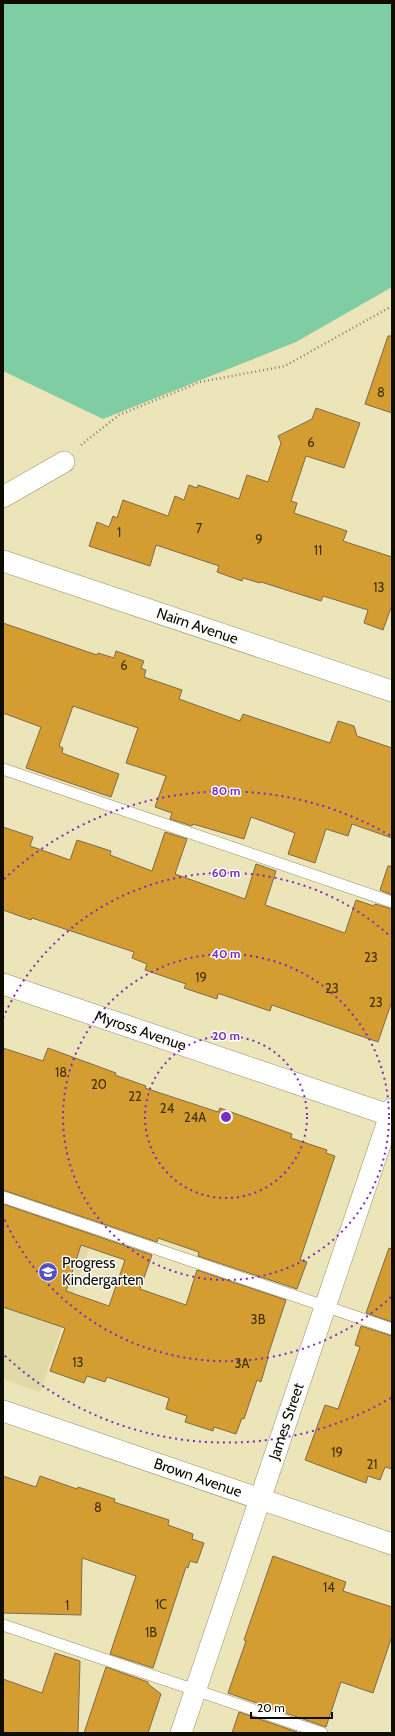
<svg xmlns="http://www.w3.org/2000/svg" width="395" height="1736" font-family="Cabin,sans-serif">
  <rect width="100%" height="100%" fill="#ece5ba"/>
  <path fill="#e1d9a6" d="M35,1214L94,1234L40,1392L3,1379V1310Z"/>
  <path fill="#80cca3" d="M3,3H392V287L296,342L103,419L3,371Z"/>
  <path fill="#d49d32" stroke="#7f6a47" fill-rule="evenodd" d="M388,336H392V413L365,404Z
    M316,408L360,423L344,468L306,456L291,501L297,503L294,513L347,531L343,541L392,557V605L383,630L364,623L368,610L323,596L321,601L261,582L260,583L243,578L242,581L217,572L219,566L156,545L150,566L89,546L97,522L109,527L113,516L117,518L123,500L168,516L175,496L184,500L189,485L197,488L198,485L239,499L247,475L268,482L281,443L278,436L312,419Z
    M3,623L97,655L98,653L114,658L116,651L144,661L141,668L146,670L144,677L182,690L179,699L240,721L243,714L330,743L338,721L354,726L357,736L392,748V838L352,824L348,836L326,829L315,863L288,854L295,833L251,817L244,839L193,824L192,826L170,819L172,813L155,807L166,776L126,763L138,728L73,706L59,746L63,748L62,753L119,774L111,797L26,768L41,727L3,713Z
    M3,827L33,837L30,846L70,860L77,840L111,851L110,855L152,871L165,832L187,839L175,874L245,899L256,864L276,871L265,905L345,933L356,900L374,906L375,904L392,909V1001L378,1042L272,1005L270,1011L220,994H218L217,999L184,988L186,984L145,970L147,964L132,958L134,952L32,918L31,920L3,910Z
    M388,866H392V895L380,890Z
    M3,1048L43,1061L48,1048L116,1073L115,1075L146,1086L145,1088L218,1112L220,1108L292,1134L291,1138L327,1150L326,1153L335,1156L300,1260L307,1262L297,1289L198,1256L199,1252L158,1238L157,1242L3,1190Z
    M3,1204L152,1255L140,1289L186,1305L197,1270L286,1300L267,1358H268L261,1382L257,1380L244,1419L242,1418L236,1434L214,1427L213,1431L185,1422L187,1416L166,1409L169,1398L107,1377L105,1382L87,1376L84,1383L50,1371L65,1328L3,1307ZM81,1245L125,1260L109,1306L66,1291Z
    M389,1248L392,1249V1322L366,1313Z
    M361,1326L392,1336V1469L385,1467L380,1480L368,1476L366,1483L305,1460L325,1405L338,1409L360,1347L355,1345Z
    M3,1476L36,1487L40,1476L77,1489L78,1487L115,1499L114,1502L169,1520L168,1525L193,1534L192,1539L204,1543L197,1563L190,1561L188,1568L186,1567L153,1668L110,1654L136,1576L82,1558L81,1615L3,1613Z
    M273,1556L346,1582L343,1591L392,1607V1636L373,1693L341,1682L326,1727L228,1693L246,1641L244,1640Z
    M55,1653L80,1661L78,1733H3V1679L42,1693Z
    M106,1667L148,1682V1684L161,1694L148,1733H84Z
    M239,1712L297,1732V1733H232Z"/>
  <g fill="none" stroke-linecap="round" stroke-linejoin="round">
    <defs>
      <path id="service" d="M3,769L392,902
        M3,1197L392,1329
        M3,1625L322,1733"/>
      <g id="minor">
        <path d="M3,497L64,462"/>
        <path id="s1" d="M3,561L392,691"/>
        <path id="s2" d="M3,984L392,1116"/>
        <path id="s3" d="M3,1411L392,1544"/>
        <path id="s4" d="M181,1733L392,1109"/>
      </g>
    </defs>
    <use href="#service" stroke="#968f67" stroke-width="12"/>
    <use href="#minor" stroke="#968f67" stroke-width="22"/>
    <path stroke="#868265" stroke-width="2.5" stroke-dasharray="1 3" stroke-linecap="butt" d="M81,445L119,415L200,382L285,366L392,306"/>
    <use href="#service" stroke="#fff" stroke-width="11"/>
    <use href="#minor" stroke="#fff" stroke-width="21"/>
  </g>
  <g fill="none" stroke="#7b2cbf" stroke-width="2" stroke-dasharray="2 4">
    <circle cx="226" cy="1117" r="81"/>
    <circle cx="226" cy="1117" r="163"/>
    <path d="M391 1297A244 244 0 0 1 3 1216M3 1018A244 244 0 0 1 391 937"/>
    <path d="M391 1398A326 326 0 0 1 4 1355M4 879A326 326 0 0 1 391 836"/>
  </g>
  <defs>
    <symbol id="school-disc" viewBox="-11 -11 22 22"><circle r="9.5" fill="#554fc7" stroke="#fff"/><path d="M0-5L7-2L0 1L-7-2ZM-4 1L0 2.5L4 1V4Q0 6-4 4Z" fill="#fff"/></symbol>
  </defs>
  <g fill-rule="evenodd">
    <use href="#school-disc" x="37" y="1261" width="22" height="22"/>
  </g>
  <g text-anchor="middle" dominant-baseline="central" stroke-width="3" stroke-linejoin="round" paint-order="stroke">
    <g font-size="13" fill="#40310d">
      <text x="381" y="392">8</text>
      <text x="311" y="442">6</text>
      <text x="199" y="528">7</text>
      <text x="119" y="532">1</text>
      <text x="259" y="539">9</text>
      <text x="318" y="550">11</text>
      <text x="379" y="587">13</text>
      <text x="124" y="665">6</text>
      <text x="371" y="957">23</text>
      <text x="201" y="977">19</text>
      <text x="332" y="988">23</text>
      <text x="376" y="1002">23</text>
      <text x="61" y="1072">18</text>
      <text x="99" y="1084">20</text>
      <text x="135" y="1096">22</text>
      <text x="167" y="1108">24</text>
      <text x="195" y="1117">24A</text>
      <text x="258" y="1319">3B</text>
      <text x="78" y="1362">13</text>
      <text x="242" y="1363">3A</text>
      <text x="337" y="1452">19</text>
      <text x="372" y="1464">21</text>
      <text x="98" y="1507">8</text>
      <text x="329" y="1587">14</text>
      <text x="161" y="1604">1C</text>
      <text x="67" y="1605">1</text>
      <text x="151" y="1632">1B</text>
    </g>
    <g font-size="15" fill="#0f0d01" stroke="#fff">
      <text stroke="none"><textPath href="#s1" startOffset="205">Nairn Avenue</textPath></text>
      <text stroke="none"><textPath href="#s2" startOffset="145">Myross Avenue</textPath></text>
      <text stroke="none"><textPath href="#s4" startOffset="329">James Street</textPath></text>
      <text stroke="none"><textPath href="#s3" startOffset="206">Brown Avenue</textPath></text>
    </g>
    <g font-size="15" fill="#0f0d01" stroke="#fff" text-anchor="start">
      <text x="62" y="1263">Progress<tspan x="62" dy="17">Kindergarten</tspan></text>
    </g>
  </g>
  <circle cx="226" cy="1117" r="6" fill="#7b2cbf" stroke="#fff" stroke-width="2"/>
  <g font-size="12" text-anchor="middle" font-weight="bold" fill="#7b2cbf" stroke="#fff" stroke-width="3" stroke-linejoin="round" paint-order="stroke">
    <text x="226" y="795">80 m</text>
    <text x="226" y="877">60 m</text>
    <text x="226" y="958">40 m</text>
    <text x="226" y="1040">20 m</text>
  </g>
  <rect width="395" height="1736" fill="none" stroke="#0f0d01" stroke-width="8"/>
  <path d="M251 1712v6h81v-6" fill="none" stroke="#0f0d01" stroke-width="2"/>
  <text x="257" y="1712" font-size="12" fill="#0f0d01" stroke="#ffffff" stroke-width="3" paint-order="stroke">20 m</text>
</svg>
